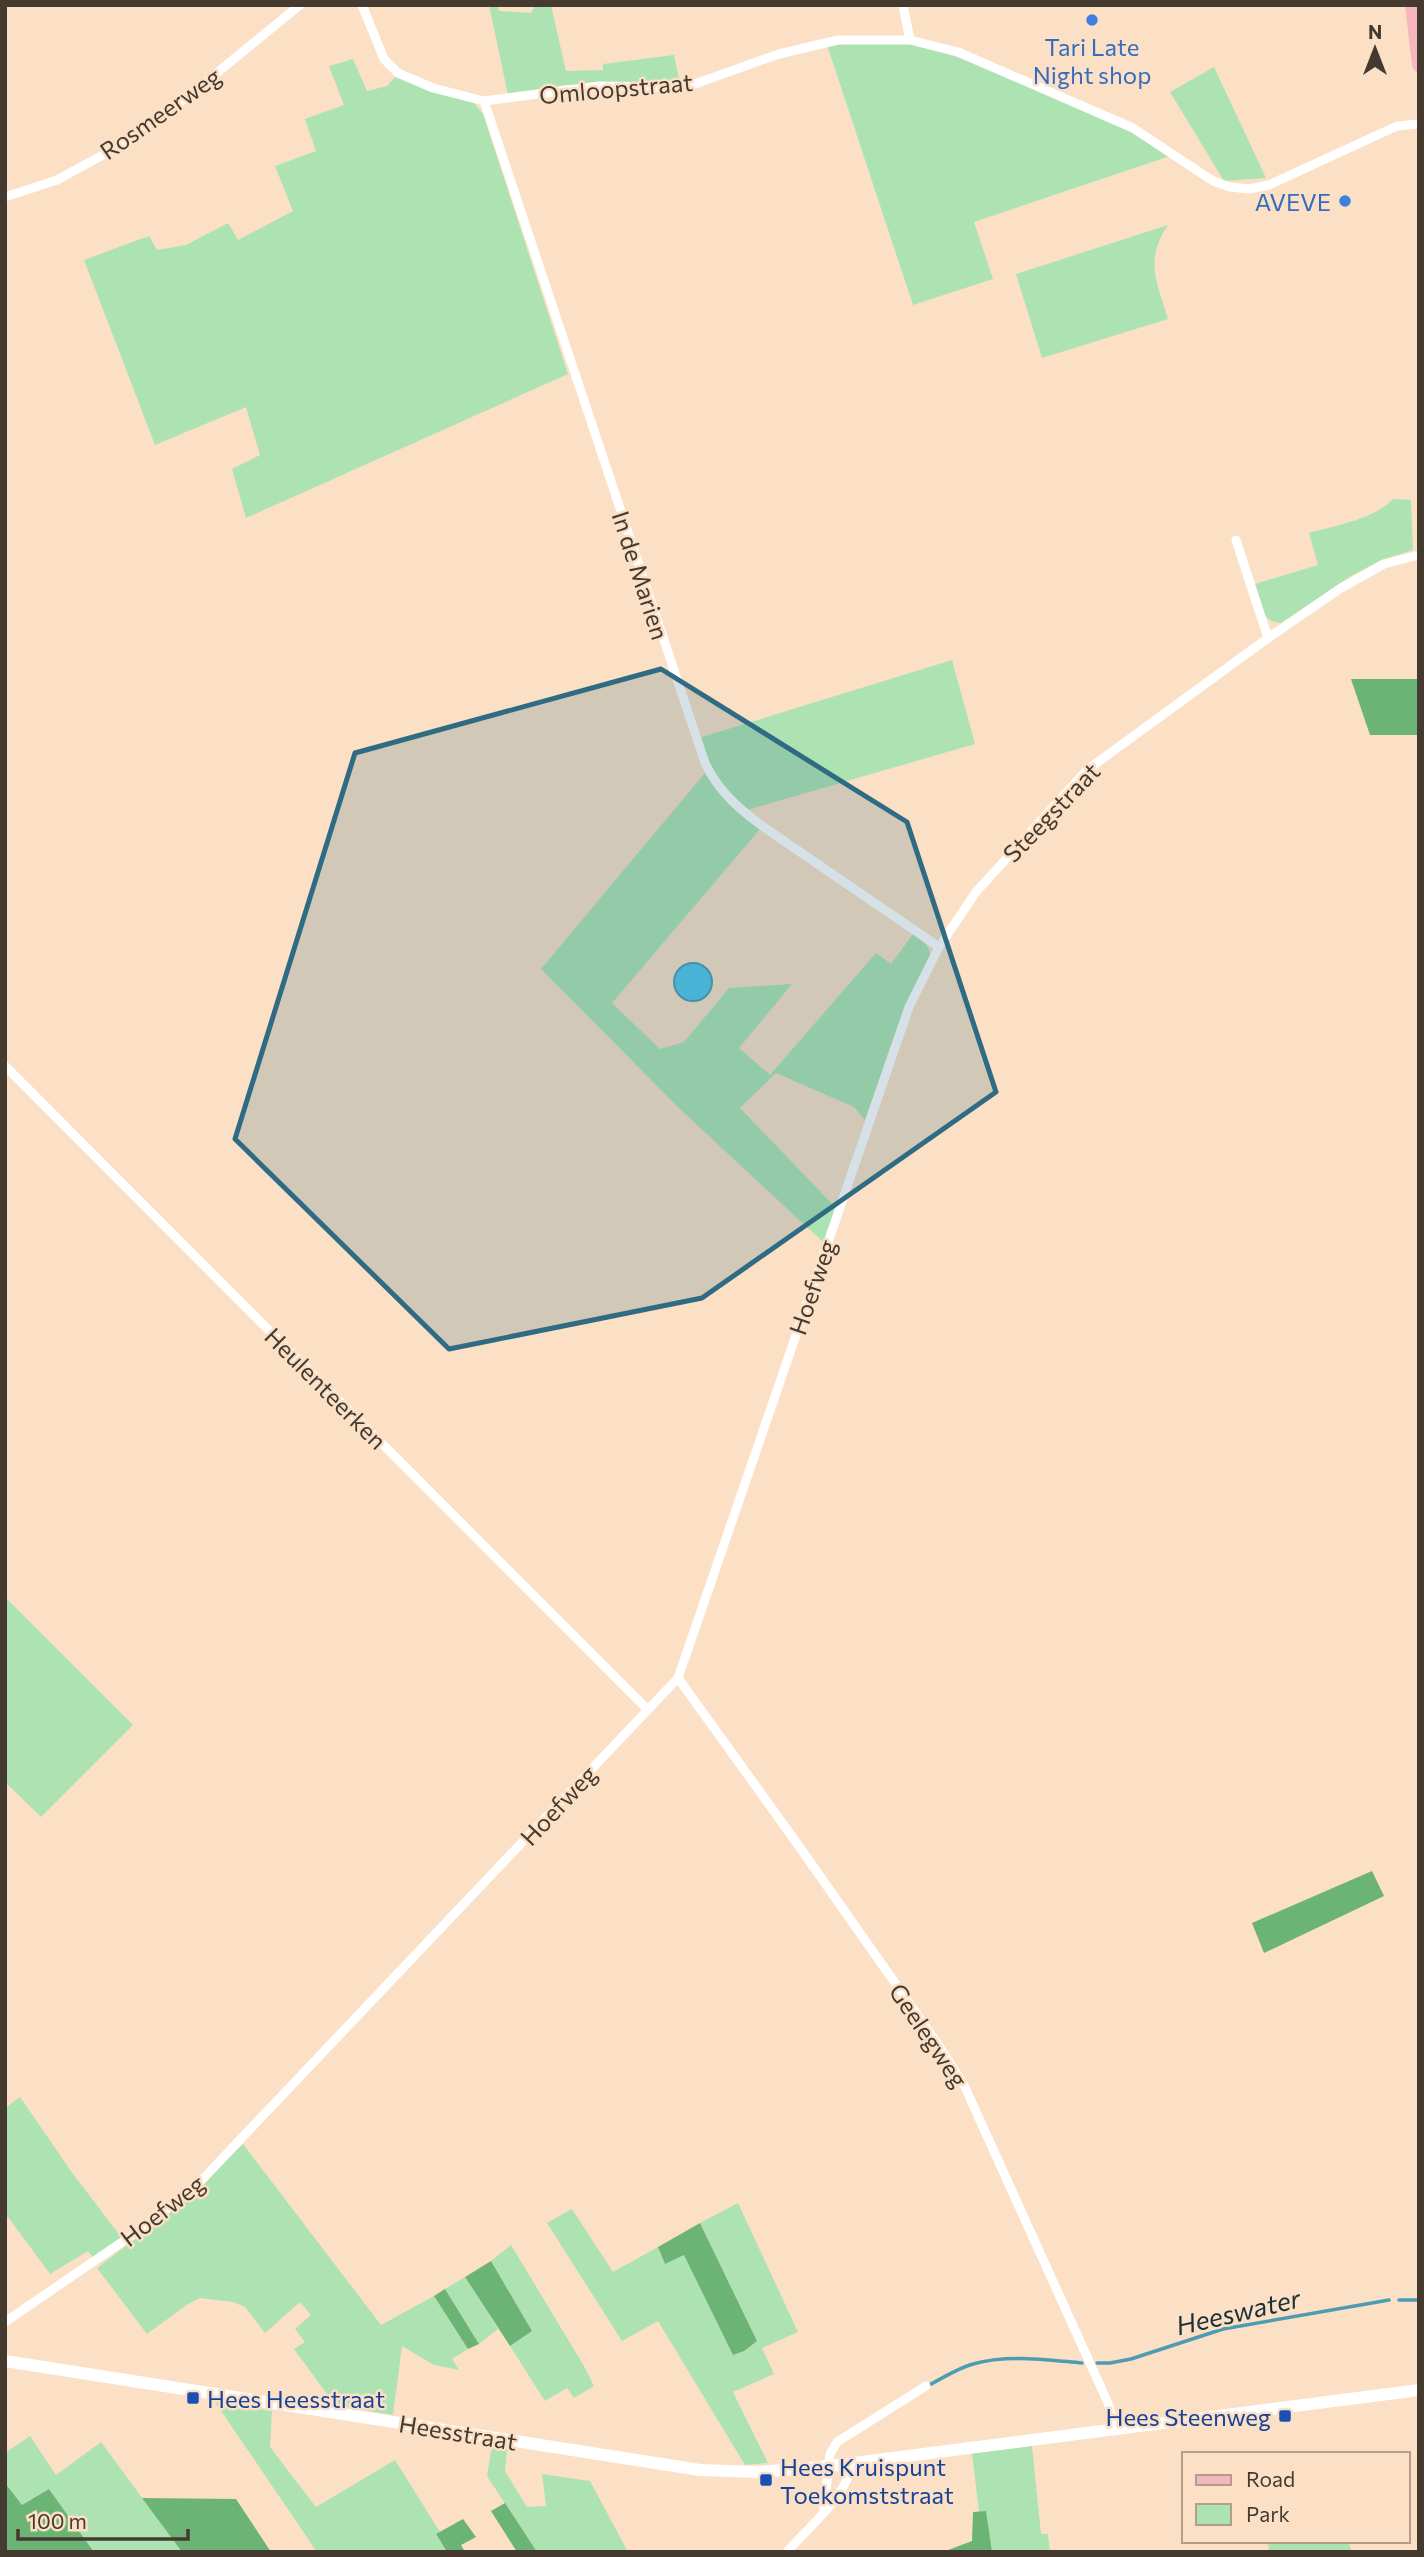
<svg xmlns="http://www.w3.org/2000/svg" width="1424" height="2557" font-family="Commissioner,sans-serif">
  <rect width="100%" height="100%" fill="#fbe0c6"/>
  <path fill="#ade3b2" d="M489,5H497L499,11L531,13L535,5H551L566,71L603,70V64L674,55L680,83L565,85L508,95Z
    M840,44H911L961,58L1124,128L1170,156L974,222L993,279L913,305L827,45Z
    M353,59L367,91L387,86L395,77L474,103L483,114L568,374L246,518L232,469L260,455L246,407L155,445L84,260L149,236L157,250L186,245L228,223L238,240L293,211L275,166L316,151L305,119L344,105L329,66Z
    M1214,67L1266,178L1224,181L1170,92Z
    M1168,225C1144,261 1157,282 1168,319L1042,358L1016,274Z
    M1393,499L1411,500L1413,550L1381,560L1351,576L1281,623C1261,623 1259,600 1255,584L1318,565L1309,533C1336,525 1373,520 1393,499Z
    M952,660L975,744L747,810C723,790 709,767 699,738Z
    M705,773C721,797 737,812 760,829L612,1003L660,1049L684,1042L729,988L792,984L739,1048L770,1075L876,953L891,964L913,934C923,941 930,945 930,957L890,1048L865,1120L854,1107L776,1073L740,1108L836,1208L824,1243L681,1110L541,969Z
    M5,1597L133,1725L41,1817L5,1782Z
    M20,2097L73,2174L122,2238L93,2258L88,2251L50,2274L8,2217L5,2219V2108Z
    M243,2144L381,2325L434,2296L468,2349L452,2359L459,2370L434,2365L402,2346L393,2415L335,2405L294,2349L305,2342L295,2329L311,2315L300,2302L265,2333L245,2307L233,2302L200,2298L188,2304L147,2334L97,2268L179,2205Z
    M738,2203L798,2332L762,2348L774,2374L733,2392L768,2463L745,2465L658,2321L622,2341L547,2223L572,2209L613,2272L658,2247L665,2264L684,2255L757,2341L700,2223Z
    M511,2245L584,2366L594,2386L574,2398L567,2388L545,2401L510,2346L532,2331L491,2261Z
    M465,2277L498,2329L479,2344L445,2289Z
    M215,2402L272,2411L270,2447L316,2507L395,2460L440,2532L436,2535L447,2552H317Z
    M30,2436L56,2475L101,2442L182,2552H94L49,2489L22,2505L5,2483V2453Z
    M492,2446L507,2448L505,2471L527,2507L546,2506L542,2474L590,2481L628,2552H537L487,2476Z
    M1032,2446L1041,2534H1048L1050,2552H992L985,2511L979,2512L972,2453Z
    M1268,2541H1348L1352,2552H1269Z"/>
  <path fill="#6cb376" d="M1351,679H1417V735H1370Z
    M1372,1871L1384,1896L1264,1953L1252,1923Z
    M700,2223L757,2341L744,2351L733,2355L684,2255L665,2264L658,2247Z
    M491,2261L532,2331L510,2346L465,2277Z
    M445,2289L479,2344L468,2349L434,2296Z
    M5,2483L22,2505L49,2489L94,2552H5Z
    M142,2498L236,2499L271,2552H182Z
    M505,2503L537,2552H517L491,2511Z
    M986,2511L992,2552H943L972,2541L973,2512Z
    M463,2519L476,2537L461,2545L465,2552H447L436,2534Z"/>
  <path fill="#51c6ea" stroke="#4d9cb2" stroke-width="2" d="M674 982a19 19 0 1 1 38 0a19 19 0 1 1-38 0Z"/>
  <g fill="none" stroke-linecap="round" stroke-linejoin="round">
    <path stroke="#4d9cb2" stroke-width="3.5" d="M1399,2300H1419
      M1097,2363H1110L1131,2359L1223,2329L1389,2300
      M929,2385C943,2378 958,2368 973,2364C1007,2354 1047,2360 1082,2363"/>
    <path stroke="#fff" stroke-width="9" d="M362,5L384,59L398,73L433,88L484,101L599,86L676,87L692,85L779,54L838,40H910L958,52L1133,128L1213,181L1230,187L1249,189L1269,185L1397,126L1419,124
      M903,5L910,40
      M484,101L705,763C719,792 739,809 765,828L939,947
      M5,197L57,180L112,150L191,94L300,5
      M1236,540L1268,638
      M5,1066L647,1709
      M678,1678L796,1842L933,2037L964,2085L1108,2403L1116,2428
      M5,2322L147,2225L199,2183L678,1678L909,1007L939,947L976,892L1087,770L1268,638L1341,588L1384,564L1419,555
      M824,2510L830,2454L837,2442L926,2386
      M787,2552C811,2524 844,2500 853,2463"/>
    <path stroke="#fff" stroke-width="12" d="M5,2361L700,2470L758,2472L830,2466L1419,2390"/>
    <path stroke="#f7b6be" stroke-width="14" d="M1412,5L1419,65"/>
  </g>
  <path fill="#2f6b83" fill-opacity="0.2" stroke="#2f6b83" stroke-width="5" stroke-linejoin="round" d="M661,669L907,822L996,1092L702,1298L449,1349L235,1139L355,753Z"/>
  <g fill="#3f7fe0" stroke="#fbe0c6" stroke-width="2.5">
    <circle cx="1092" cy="20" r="7"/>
    <circle cx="1345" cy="201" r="7"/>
  </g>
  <g fill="#1a4fb4" stroke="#fbe0c6" stroke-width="2.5">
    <rect x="186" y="2391" width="14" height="14" rx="3.5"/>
    <rect x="1278" y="2409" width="14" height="14" rx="3.5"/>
    <rect x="759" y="2473" width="14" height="14" rx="3.5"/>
  </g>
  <g text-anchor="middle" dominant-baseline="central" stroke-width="5" stroke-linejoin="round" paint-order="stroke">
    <g font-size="24" fill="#366cbe" stroke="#fbe0c6">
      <text x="1092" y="46">Tari Late<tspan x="1092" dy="28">Night shop</tspan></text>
      <text x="1331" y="201" text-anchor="end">AVEVE</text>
    </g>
    <g font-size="24" fill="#453a30" stroke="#fbe0c6">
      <text transform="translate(616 88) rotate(-5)">Omloopstraat</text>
      <text transform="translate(160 113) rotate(-35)">Rosmeerweg</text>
      <text transform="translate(641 575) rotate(72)">In de Marien</text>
      <text transform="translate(1051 812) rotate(-46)">Steegstraat</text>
      <text transform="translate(812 1287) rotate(-71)">Hoefweg</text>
      <text transform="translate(326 1388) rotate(45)">Heulenteerken</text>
      <text transform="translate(558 1805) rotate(-47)">Hoefweg</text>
      <text transform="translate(929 2035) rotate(56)">Geelegweg</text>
      <text transform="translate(162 2210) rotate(-38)">Hoefweg</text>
      <text transform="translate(458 2432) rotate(9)">Heesstraat</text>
    </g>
    <g font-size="24" fill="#164399" stroke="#fbe0c6" text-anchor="start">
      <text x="207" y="2398">Hees Heesstraat</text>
      <text x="1271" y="2416" text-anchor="end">Hees Steenweg</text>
      <text x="780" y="2466">Hees Kruispunt<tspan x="780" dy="28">Toekomststraat</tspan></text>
    </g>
    <g font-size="26" font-style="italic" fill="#1b2f36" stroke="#fbe0c6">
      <text transform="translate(1238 2311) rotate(-13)">Heeswater</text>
    </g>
  </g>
  <rect width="1424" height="2557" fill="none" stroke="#453a30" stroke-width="14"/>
  <rect x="1182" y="2452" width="228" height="91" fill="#fbe0c6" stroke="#b29e8a" stroke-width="2"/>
  <rect x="1196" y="2475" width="35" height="10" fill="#f7b6be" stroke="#b29e8a" stroke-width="2"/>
  <text x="1246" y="2487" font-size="21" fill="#453a30">Road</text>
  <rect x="1196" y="2504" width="35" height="21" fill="#ade3b2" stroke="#b29e8a" stroke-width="2"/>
  <text x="1246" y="2522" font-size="21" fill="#453a30">Park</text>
  <g transform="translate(1375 49)" stroke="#fbe0c6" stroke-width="5" paint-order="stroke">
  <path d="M0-5L12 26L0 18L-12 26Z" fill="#453a30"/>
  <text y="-10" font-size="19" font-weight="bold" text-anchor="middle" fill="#453a30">N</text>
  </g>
  <path d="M18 2529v10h170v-10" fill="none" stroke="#453a30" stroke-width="3.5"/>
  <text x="28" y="2529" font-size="21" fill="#453a30" stroke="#fbe0c6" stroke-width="5" paint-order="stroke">100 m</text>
</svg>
